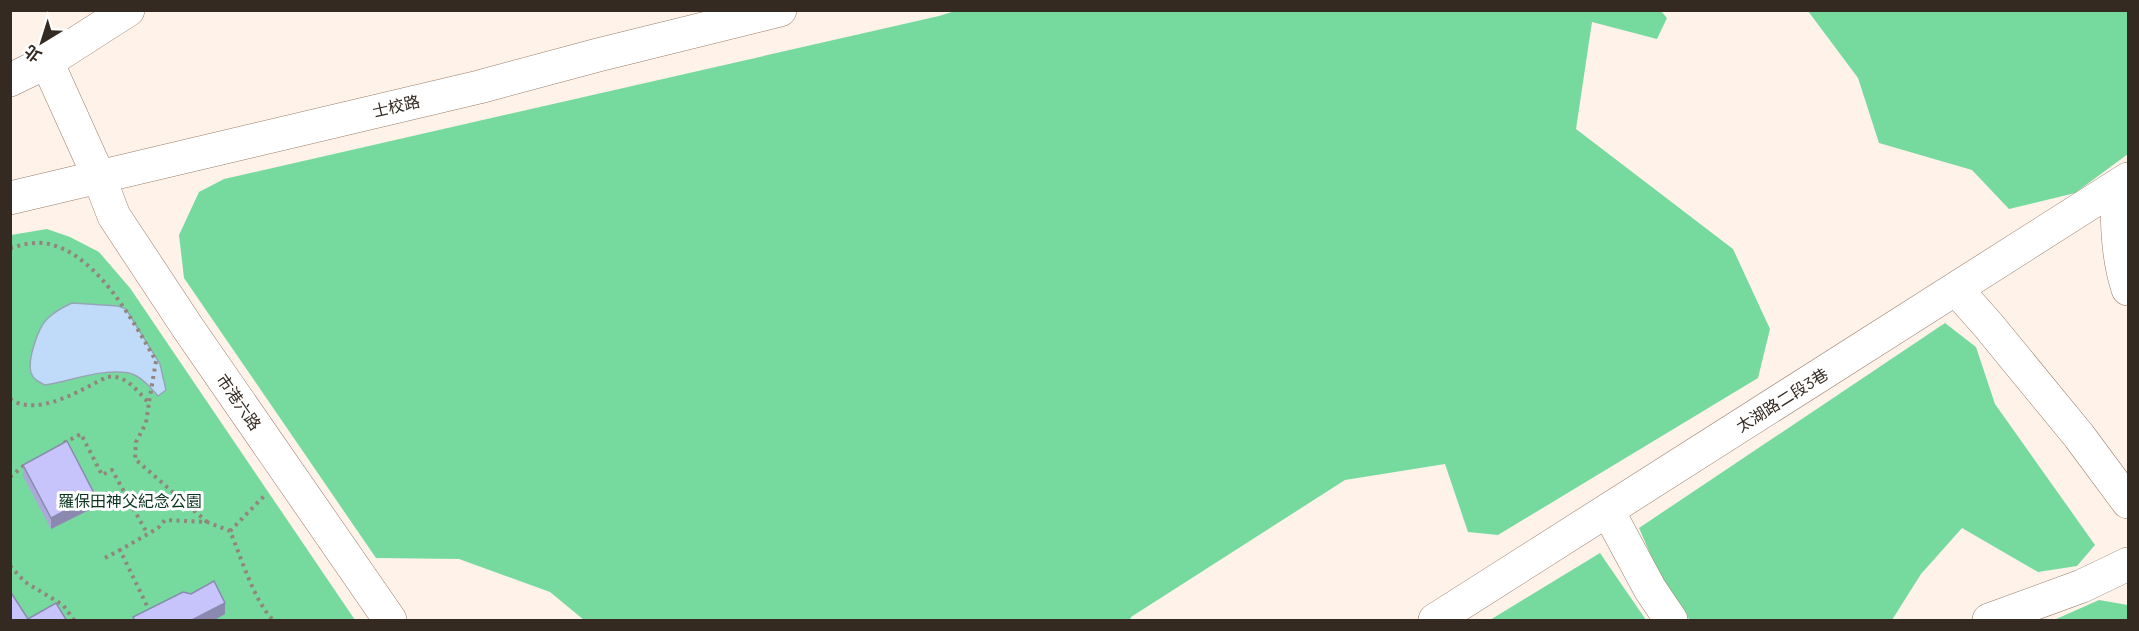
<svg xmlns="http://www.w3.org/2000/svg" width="2139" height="631" font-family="Manrope,'Noto Sans TC',sans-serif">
  <rect width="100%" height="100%" fill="#fef2e9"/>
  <path fill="#76da9f" d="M955,11H1661L1667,18L1657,39L1592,22L1576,129L1733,249L1770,329L1758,378L1498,535L1468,532L1445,464L1345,480L1131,617L1130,620H584L550,592L459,559L376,558L184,278L179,235L199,192L224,179L939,16Z
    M1808,11H2128V154L2075,193L2009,209L1972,170L1879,143L1858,78Z
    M47,229L70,237L99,252L130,288L355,620H11V235Z
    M1945,323L1976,347L1995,404L2095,545L2077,566L2038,572L1962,528L1921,574L1892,620H1690L1668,595L1639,528Z
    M1600,553L1646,620H1490Z
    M2099,600L2128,605V620H2054Z"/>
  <path fill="#c0dbf9" stroke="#96a6b8" stroke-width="1.5" d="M72,303L118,306L126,309L160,364L166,390L158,396C150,387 141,376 129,373C102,368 71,381 45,385C39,382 34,380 31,373C27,360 38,328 47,319C54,312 63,307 72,303Z"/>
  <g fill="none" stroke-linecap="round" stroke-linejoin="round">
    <defs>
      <path id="minor" d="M47,62L99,177L114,216L188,328L390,620
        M10,80L47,62L128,10
        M2117,186C2117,221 2117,256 2128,289
        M10,198L479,87L598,55L780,10
        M1956,289L1988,325L2079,436L2128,502
        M1608,511L1650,589L1671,620
        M1435,620L2128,179
        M1989,620L2082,586L2128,564"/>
    </defs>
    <use href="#minor" stroke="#987d6a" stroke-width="34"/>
    <path stroke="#91857c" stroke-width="4" stroke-dasharray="3 4.5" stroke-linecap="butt" d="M10,248C21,245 32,242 43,243C95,250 132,319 156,361L149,402
      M10,399C38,418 82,389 107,377C126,374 137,391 149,403L146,423L136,442L135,459L207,522
      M64,443L81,434L102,475L112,470L147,533
      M10,477L26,464
      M230,531L266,494
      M105,558L120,550
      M10,566L25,582L63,605L74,620
      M150,612L120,550L158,528L165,520L207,522L230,531C242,559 253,599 273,620"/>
    <use href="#minor" stroke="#fff" stroke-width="33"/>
  </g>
  <path fill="#aba9d8" d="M23,465L95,507L51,529L23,476Z"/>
  <path fill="#8b89b0" d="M95,495V507L51,529V518Z
    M225,603V614L213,621H190Z"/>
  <path fill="#c7c4fb" stroke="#8b89b0" stroke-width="1.5" d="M67,441L95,495L51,518L23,465Z
    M214,581L225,603L190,621H135L133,617L183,592L191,594Z
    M10,591L28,619L56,603L67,621H10Z"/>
  <g text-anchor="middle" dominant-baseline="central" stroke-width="6" stroke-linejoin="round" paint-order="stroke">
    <g font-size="16" fill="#352a21" stroke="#fff">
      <text transform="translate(396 106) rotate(-13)">士校路</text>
      <text transform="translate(1782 400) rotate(-32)">太湖路二段3巷</text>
      <text transform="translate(239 402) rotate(55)">市港六路</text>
    </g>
    <g font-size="16" fill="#09351f" stroke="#fff">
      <text x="130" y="501">羅保田神父紀念公園</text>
    </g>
  </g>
  <rect width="2139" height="631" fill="none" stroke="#352a21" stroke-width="24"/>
  <g transform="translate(42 42) rotate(218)" stroke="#ffffff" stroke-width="4.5" paint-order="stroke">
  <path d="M0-4.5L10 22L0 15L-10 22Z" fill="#352a21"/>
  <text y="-9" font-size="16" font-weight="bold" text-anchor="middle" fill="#352a21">北</text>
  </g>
</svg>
